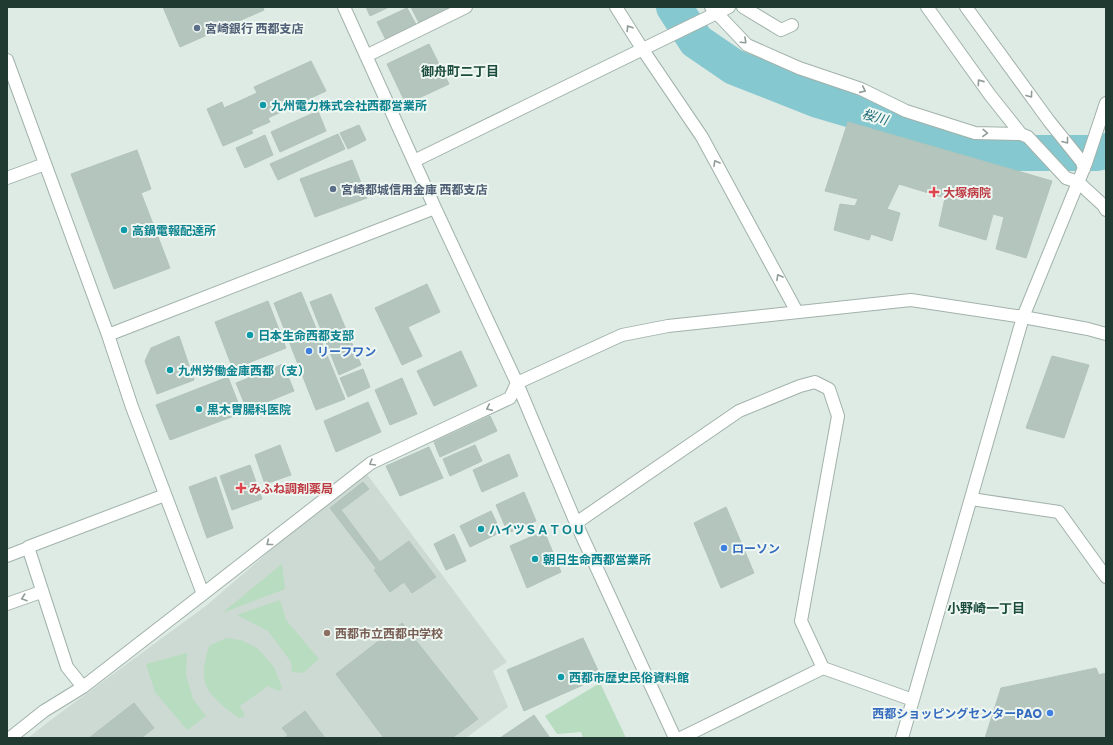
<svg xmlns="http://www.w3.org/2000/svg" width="1113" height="745" font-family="Poppins,'Noto Sans JP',sans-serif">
  <rect width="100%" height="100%" fill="#deeae4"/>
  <path fill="#cddad3" d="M366,473L507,662L493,671L508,707L466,738H28L48,722L207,605L339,491Z"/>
  <path fill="#b7dcbf" d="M282,564L285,589L222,613Z
    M280,600L286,620L319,659L303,673L292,672L291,662L268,631L237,615Z
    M226,638L241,640L257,648L274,667L282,688L279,691L268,686L240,706L245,716L239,718C229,711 217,702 209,691C200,679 205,659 209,646Z
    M187,653L186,675L193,699L206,716L187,730L155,692L146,664Z
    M600,683L626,738H583L581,732L557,734L545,716Z"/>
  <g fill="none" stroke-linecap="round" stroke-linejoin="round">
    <path stroke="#85c8d0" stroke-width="36" d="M674,7L696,41L734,67L818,100L998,153H1097L1106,151"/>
  </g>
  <path fill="#b4c5bd" stroke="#b1c4bb" d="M163,7H263L264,10L180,47Z
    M366,7H389L370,16Z
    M411,7H452L454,10L420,25Z
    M407,8L418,28L387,42L377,22Z
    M429,44L449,84L406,104L387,64Z
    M311,61L326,91L268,118L270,122L251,130L253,133L223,146L207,109L222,102L224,108L257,93L254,87Z
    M318,111L326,131L280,152L271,132Z
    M848,122L1052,181L1026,258L996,249L1004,217L993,214L986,240L939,226L945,198L899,184L887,209L900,213L892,241L871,234L869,240L834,230L840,204L855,206L858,199L825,191Z
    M359,125L366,140L348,149L340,133Z
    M338,134L345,149L278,180L270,164Z
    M265,135L273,155L245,168L236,148Z
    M137,150L151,189L141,193L170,268L114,289L71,174Z
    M352,160L367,198L315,217L300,179Z
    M427,284L440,312L408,327L422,356L402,365L375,308Z
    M301,292L345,399L316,410L274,303Z
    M331,294L361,365L339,375L310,302Z
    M268,301L286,348L233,369L215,322Z
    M179,336L194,380L157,394L145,361L151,348Z
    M461,351L477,386L434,406L417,371Z
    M1052,356L1089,365L1064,438L1026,428Z
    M283,364L294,391L247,410L236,383Z
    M363,369L370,387L348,397L340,378Z
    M228,377L242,413L170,440L156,405Z
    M402,378L417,414L390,425L375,390Z
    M368,402L381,432L336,452L324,421Z
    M490,416L497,431L440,457L434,442Z
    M280,445L291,475L265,484L255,455Z
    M475,445L482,461L450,476L443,459Z
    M429,447L443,478L400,496L386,466Z
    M509,454L518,476L482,492L473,470Z
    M250,465L262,499L232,510L220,476Z
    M216,477L233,528L207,538L189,487Z
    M363,482L369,489L341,510L380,562L409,541L436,577L412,593L404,582L390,592L374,570L376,568L330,508Z
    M524,492L536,521L508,533L496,505Z
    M726,507L754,573L721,588L694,523Z
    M491,511L501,532L470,547L460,526Z
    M544,531L561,572L527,588L510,546Z
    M454,534L466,561L446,570L434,544Z
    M402,623L478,719L452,738H384L336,674Z
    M583,638L601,677L524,711L507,670Z
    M1096,668L1099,675L1106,673V738H985L1001,688Z
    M134,703L154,728L141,738H89Z
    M305,711L325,738H285L288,735L282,728Z
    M534,715L550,738H500Z"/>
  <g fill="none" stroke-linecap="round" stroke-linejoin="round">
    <defs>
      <path id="minor" d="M344,7L435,208L517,383L576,523L675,738
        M616,7L643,50L702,137L797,312
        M711,7L747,45L799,68L861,89L906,111L975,133L1021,134L1028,137L1066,178L1078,182L1103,205L1106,210
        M743,7L781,30L792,25
        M927,7L990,95L1021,134
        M966,7L1049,121L1082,162L1084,169
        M366,56L466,7
        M7,60L108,335L132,407L203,594
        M1106,103L1086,163L1023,317L1088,329L1106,334
        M414,161L729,7
        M7,178L45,164
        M108,335L435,208
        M971,499L1059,512L1106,577
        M576,523L739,411L800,386L815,382L829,389L838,416L801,621L823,668L681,738
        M7,556L28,548
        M7,604L41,592
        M823,668L913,700
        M83,687L67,667L28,547L165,495
        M10,738L44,711L83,687L203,594L371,463L510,398L517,383L622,335L668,326L911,300L1023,317L902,738"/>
    </defs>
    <use href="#minor" stroke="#a1b2ab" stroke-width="14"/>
    <use href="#minor" stroke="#fff" stroke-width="12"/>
  </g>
  <defs><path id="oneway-chevron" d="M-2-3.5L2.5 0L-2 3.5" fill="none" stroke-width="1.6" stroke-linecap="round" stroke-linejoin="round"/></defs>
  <g stroke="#909c98">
    <use href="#oneway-chevron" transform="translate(629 28) rotate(-122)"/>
    <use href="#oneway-chevron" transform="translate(744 41) rotate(43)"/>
    <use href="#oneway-chevron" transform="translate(980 82) rotate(-125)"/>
    <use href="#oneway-chevron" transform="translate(863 90) rotate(24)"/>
    <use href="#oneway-chevron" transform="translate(1030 95) rotate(54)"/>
    <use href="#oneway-chevron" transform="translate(985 133) rotate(2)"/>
    <use href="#oneway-chevron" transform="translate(1066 141) rotate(52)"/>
    <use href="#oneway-chevron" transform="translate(716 163) rotate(-119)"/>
    <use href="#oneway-chevron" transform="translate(779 277) rotate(-119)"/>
    <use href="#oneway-chevron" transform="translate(489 408) rotate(155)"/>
    <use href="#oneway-chevron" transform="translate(372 463) rotate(149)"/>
    <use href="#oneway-chevron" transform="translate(269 543) rotate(142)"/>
    <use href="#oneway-chevron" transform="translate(24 598) rotate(161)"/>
  </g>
  <g fill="#5c6f8a" stroke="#eff7f2" stroke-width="1.5">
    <circle cx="197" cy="28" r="4"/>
    <circle cx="333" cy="189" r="4"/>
  </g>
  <g fill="#0f9aa8" stroke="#eff7f2" stroke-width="1.5">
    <circle cx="263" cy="105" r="4"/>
    <circle cx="124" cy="230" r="4"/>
    <circle cx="250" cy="335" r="4"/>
    <circle cx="170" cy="370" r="4"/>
    <circle cx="199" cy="409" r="4"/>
    <circle cx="481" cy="529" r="4"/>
    <circle cx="535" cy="559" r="4"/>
    <circle cx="561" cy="677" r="4"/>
  </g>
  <g fill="#e0444e" stroke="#eff7f2" stroke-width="1.5">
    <path d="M932 186h4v4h4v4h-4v4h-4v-4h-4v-4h4z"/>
    <path d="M239 482h4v4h4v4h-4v4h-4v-4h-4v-4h4z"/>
  </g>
  <g fill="#3f7fe0" stroke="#eff7f2" stroke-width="1.5">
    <circle cx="309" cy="351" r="4"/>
    <circle cx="724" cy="548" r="4"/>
    <circle cx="1050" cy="713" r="4"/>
  </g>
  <circle fill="#8d6e63" stroke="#eff7f2" stroke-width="1.5" cx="327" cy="633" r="4"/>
  <g text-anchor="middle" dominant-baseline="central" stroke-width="4" stroke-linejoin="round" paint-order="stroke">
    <g font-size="12" font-weight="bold" fill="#4e5e75" stroke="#eff7f2" text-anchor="start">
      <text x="205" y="28">宮崎銀行 西都支店</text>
      <text x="341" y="189">宮崎都城信用金庫 西都支店</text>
    </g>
    <g font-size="12" font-weight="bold" fill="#0d838f" stroke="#eff7f2" text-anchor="start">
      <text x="271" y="105">九州電力株式会社西都営業所</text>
      <text x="132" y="230">高鍋電報配達所</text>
      <text x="258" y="335">日本生命西都支部</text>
      <text x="178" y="370">九州労働金庫西都（支）</text>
      <text x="207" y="409">黒木胃腸科医院</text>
      <text x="489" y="529">ハイツＳＡＴＯＵ</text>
      <text x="543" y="559">朝日生命西都営業所</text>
      <text x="569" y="677">西都市歴史民俗資料館</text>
    </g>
    <g font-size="12" font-weight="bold" fill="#be3a42" stroke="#eff7f2" text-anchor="start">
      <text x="943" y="192">大塚病院</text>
      <text x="249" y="488">みふね調剤薬局</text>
    </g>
    <g font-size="12" font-weight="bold" fill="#366cbe" stroke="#eff7f2" text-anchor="start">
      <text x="317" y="351">リーフワン</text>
      <text x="732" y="548">ローソン</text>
      <text x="1042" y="713" text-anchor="end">西都ショッピングセンターPAO</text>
    </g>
    <g font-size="12" font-weight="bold" fill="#785e54" stroke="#eff7f2" text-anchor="start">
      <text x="335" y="633">西都市立西都中学校</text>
    </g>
    <g font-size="13" font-weight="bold" fill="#1c4c3e" stroke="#eff7f2">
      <text x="460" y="71">御舟町二丁目</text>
      <text x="986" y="608">小野崎一丁目</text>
    </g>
    <g font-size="13" font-style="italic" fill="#1a6b76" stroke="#eff7f2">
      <text transform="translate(875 117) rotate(16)">桜川</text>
    </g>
  </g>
  <rect width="1113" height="745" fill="none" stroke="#203a32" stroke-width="16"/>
</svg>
